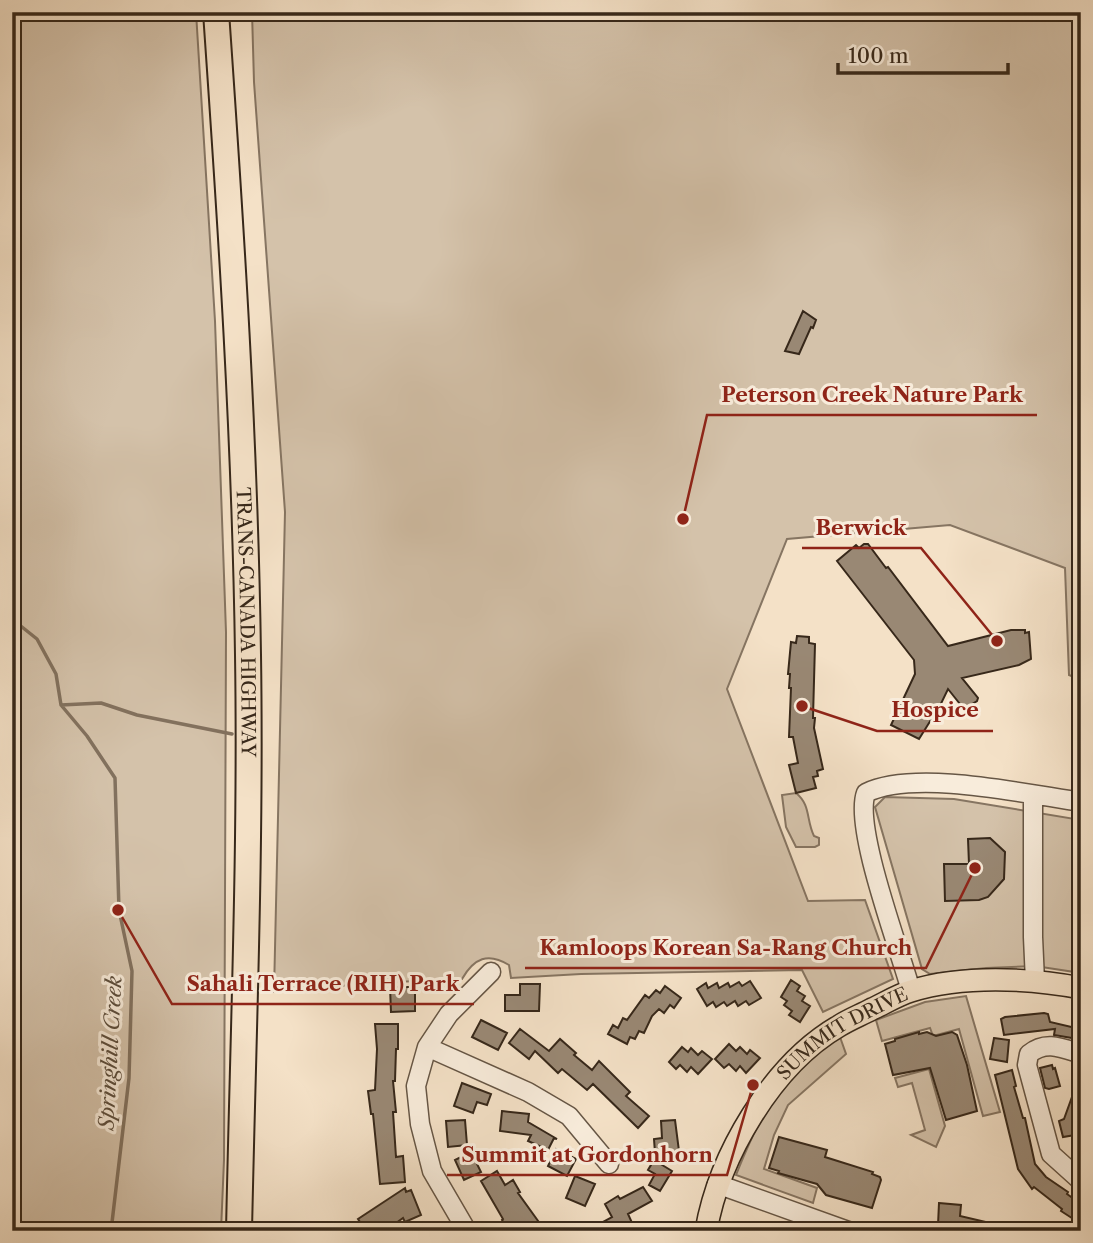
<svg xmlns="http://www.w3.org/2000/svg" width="1093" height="1243" font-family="'Libre Caslon Text',serif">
  <rect width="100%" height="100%" fill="#f4e1c7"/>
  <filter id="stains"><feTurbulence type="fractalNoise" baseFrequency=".00286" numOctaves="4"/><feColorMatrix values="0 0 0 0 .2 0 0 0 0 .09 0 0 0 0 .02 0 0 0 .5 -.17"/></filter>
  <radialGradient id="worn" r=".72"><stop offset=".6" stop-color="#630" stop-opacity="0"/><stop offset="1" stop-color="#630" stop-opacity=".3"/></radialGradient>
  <path fill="#d4c2aa" stroke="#867562" stroke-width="2" d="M12,12H196L215,321L226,632L224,1160L221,1231H12Z
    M252,12H1081V680L1069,675L1065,568L950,525L787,539L727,689L808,901L865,900L893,979L823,1012L802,970L581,974L511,978L509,965C488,952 474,958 462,979L373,983L274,992L285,512L254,82Z
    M796,793C811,805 806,820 814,836L819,838V845L815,847H796L786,827L782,795Z
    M885,797L954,799L1081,820V973L1035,966L986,968L930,974L922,969L875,807Z
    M966,996L1000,1112L983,1116L959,1029L933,1036L930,1028L882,1041L876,1020L925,1002Z
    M840,1037L846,1054L788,1105L774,1135L764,1169L817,1188L813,1203L736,1175C752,1135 773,1087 808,1059C818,1051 830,1044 840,1037Z
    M929,1069L945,1126L936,1147L911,1135L925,1130L912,1083L898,1087L895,1078Z"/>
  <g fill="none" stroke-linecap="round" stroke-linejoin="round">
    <path stroke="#82715e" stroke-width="3.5" d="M648,12L661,15L670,12
      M1070,12L1081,15
      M12,619L37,639L56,674L61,705L87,736L115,778L119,910L132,971L129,1078L111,1231
      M61,705L101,703L137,715L232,734"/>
  </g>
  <path fill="#998874" stroke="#37281a" stroke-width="2" d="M803,311L816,320L813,328L811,327L799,354L785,351Z
    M864,544H868L886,568L888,567L948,646L1011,630H1025V633L1029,632L1031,659L1019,665L962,678L978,698L977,701L964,709L948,689L935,716L934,715L919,739L891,725L915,674L914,660L837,561L856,545L859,548Z
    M797,636L809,637V643L815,644L813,718H815L814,728L823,769L817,771L818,776L813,777L816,788L796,793L789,765L798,763L793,737H789L791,688H789L790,674H788L791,642L796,643Z
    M990,838L1005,852L1004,879L988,897L979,900L945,901L944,864H969L968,839Z
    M791,980L800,986L797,991L805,996L802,1001L810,1006L800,1022L789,1015L792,1011L784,1005L787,1001L781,997Z
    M750,981L761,998L749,1005L746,1001L738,1006L735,1001L727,1006L724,1002L716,1007L713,1002L707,1006L697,989L706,983L708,988L717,983L719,988L728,983L730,987L739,982L742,986Z
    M520,984H540L539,1011H505V995H520Z
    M665,986L681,998L674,1008L670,1005L664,1013L659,1009L652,1016L644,1033L639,1031L635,1039L630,1037L627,1044L608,1034L613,1025L618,1028L623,1018L627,1020L645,995L649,998L656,990L660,993Z
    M390,987H415V1011L391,1012Z
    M1044,1013L1048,1014L1050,1022L1080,1029L1078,1039L1054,1035L1055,1029L1004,1035L1001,1019L1005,1017Z
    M481,1020L507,1033L498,1050L472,1037Z
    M375,1024H398V1049H396L395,1081H393L396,1112H393L396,1157L403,1156L405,1182L380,1184L373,1114H371L368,1091L375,1090L377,1049Z
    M520,1029L549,1051L560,1039L576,1053L574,1055L592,1070L599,1061L630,1092L626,1096L649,1116L638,1128L593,1084L587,1090L562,1069L558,1073L535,1051L529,1059L509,1043Z
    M919,1032V1034L927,1032L936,1036L952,1032L957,1035L967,1065L977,1111L946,1120L930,1068L893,1075L885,1044L895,1041V1039Z
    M994,1038L1009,1040L1007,1062L990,1059Z
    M729,1044L736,1051L740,1047L747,1054L750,1050L760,1058L746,1073L740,1066L736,1071L729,1064L724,1068L715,1059Z
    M682,1047L688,1052L691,1048L698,1055L702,1051L712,1059L698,1074L691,1067L687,1072L680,1065L676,1069L669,1062Z
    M1052,1065L1053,1069L1055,1068L1060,1086L1049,1089L1045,1088L1040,1068Z
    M1012,1070L1016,1086L1014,1087L1023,1118H1025L1035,1164L1046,1177L1068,1192L1067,1194L1081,1204V1224L1061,1211L1062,1209L1034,1187L1032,1189L1018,1169L995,1075Z
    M462,1083L491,1094L487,1105L477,1102L473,1113L454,1106Z
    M1072,1097L1081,1134L1063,1137L1059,1121L1064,1119Z
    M502,1111L529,1114L528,1122L557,1139L554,1138L548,1150L528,1141L531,1135L500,1131Z
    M465,1120L467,1145L448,1147L446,1121Z
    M675,1120L679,1151L655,1153L654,1139L662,1138L661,1121Z
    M779,1137L827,1150L825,1157L873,1172L872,1174L880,1177L881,1180L872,1208L826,1195L817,1184L778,1173L779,1171L769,1168Z
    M556,1149L576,1159L567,1176L548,1166Z
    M471,1152L481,1172L464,1180L455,1160Z
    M654,1160L672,1171L660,1191L649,1185L655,1174L648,1170Z
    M497,1171L505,1185L513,1180L520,1192L518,1193L541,1225L534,1231H509L502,1220L503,1219L481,1181Z
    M575,1176L595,1184L585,1206L566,1198Z
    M643,1187L652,1201L628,1214L633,1225L621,1231H607L603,1222L612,1217L605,1204L618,1196L620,1199Z
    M405,1188L406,1192L411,1190L421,1215L405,1222L403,1218L385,1231H366L358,1219Z
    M939,1203L961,1205L960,1216L990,1223L988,1231H967L968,1228L938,1225Z"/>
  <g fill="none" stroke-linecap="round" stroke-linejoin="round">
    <defs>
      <path id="minor" d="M1033,795V937L1035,981
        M911,991C900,950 853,827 866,793C915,769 1026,794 1081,802
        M427,1047L528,1092L569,1116L609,1164
        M1081,1054C1062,1048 1046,1040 1029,1054L1027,1065L1051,1154L1081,1181
        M717,1184L848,1231
        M467,1231L432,1171L420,1124L416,1086L427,1047L449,1014L491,972"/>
      <g id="major">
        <path id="s1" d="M706,1231C719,1156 772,1065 839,1026C850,1019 861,1015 872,1009C885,1003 898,995 911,991C962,975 1029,978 1081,988"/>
      </g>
      <g id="highway">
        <path id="s2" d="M216,12C231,226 245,440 248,655C251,847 243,1039 239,1231"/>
      </g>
    </defs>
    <use href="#minor" stroke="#665645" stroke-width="21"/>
    <use href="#major" stroke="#37281a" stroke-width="24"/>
    <use href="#highway" stroke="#37281a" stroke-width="28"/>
    <use href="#minor" stroke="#f8ecdb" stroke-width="18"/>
    <use href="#major" stroke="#f4e1c7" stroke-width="21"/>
    <use href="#highway" stroke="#f4e1c7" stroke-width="24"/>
  </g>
  <g text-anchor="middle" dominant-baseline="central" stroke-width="6" stroke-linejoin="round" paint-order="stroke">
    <g font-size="19" fill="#37281a" stroke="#f8ecdb">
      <text stroke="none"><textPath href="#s2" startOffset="611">TRANS-CANADA HIGHWAY</textPath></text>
      <text stroke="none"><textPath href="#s1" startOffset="250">SUMMIT DRIVE</textPath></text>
    </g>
    <g font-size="21" font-style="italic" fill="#5c4d3c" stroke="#f8ecdb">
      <text transform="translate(110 1053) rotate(-87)">Springhill Creek</text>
    </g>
  </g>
  <path fill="none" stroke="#8f2418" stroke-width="2.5" d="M683 519L707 415H1037M997 641L921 548H802M802 706L877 731H993M975 868L926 968H525M118 910L172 1004H474M753 1085L727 1175H447"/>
  <g fill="#8f2418" stroke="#f8ecdb" stroke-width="2.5">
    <circle cx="683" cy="519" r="7"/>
    <circle cx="997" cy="641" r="7"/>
    <circle cx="802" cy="706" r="7"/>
    <circle cx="975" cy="868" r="7"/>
    <circle cx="118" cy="910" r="7"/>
    <circle cx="753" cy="1085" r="7"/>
  </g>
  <g font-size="21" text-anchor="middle" font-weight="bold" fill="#8f2418" stroke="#f8ecdb" stroke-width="6" stroke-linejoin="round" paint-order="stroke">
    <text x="872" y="402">Peterson Creek Nature Park</text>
    <text x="861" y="535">Berwick</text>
    <text x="935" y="717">Hospice</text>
    <text x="726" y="955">Kamloops Korean Sa-Rang Church</text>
    <text x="323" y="991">Sahali Terrace (RIH) Park</text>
    <text x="587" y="1162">Summit at Gordonhorn</text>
  </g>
  <rect width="1093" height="1243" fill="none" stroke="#f4e1c7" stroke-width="42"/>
  <rect x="14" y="14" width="1065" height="1215" fill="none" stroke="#37281a" stroke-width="3.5"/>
  <rect x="21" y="21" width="1051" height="1201" fill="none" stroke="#37281a" stroke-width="2"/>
  <path d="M838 63v10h170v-10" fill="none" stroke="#37281a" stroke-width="3.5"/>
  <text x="848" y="63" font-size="21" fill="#37281a" stroke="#f8ecdb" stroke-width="5" paint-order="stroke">100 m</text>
  <rect width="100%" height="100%" filter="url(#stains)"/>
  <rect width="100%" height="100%" fill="url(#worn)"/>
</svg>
